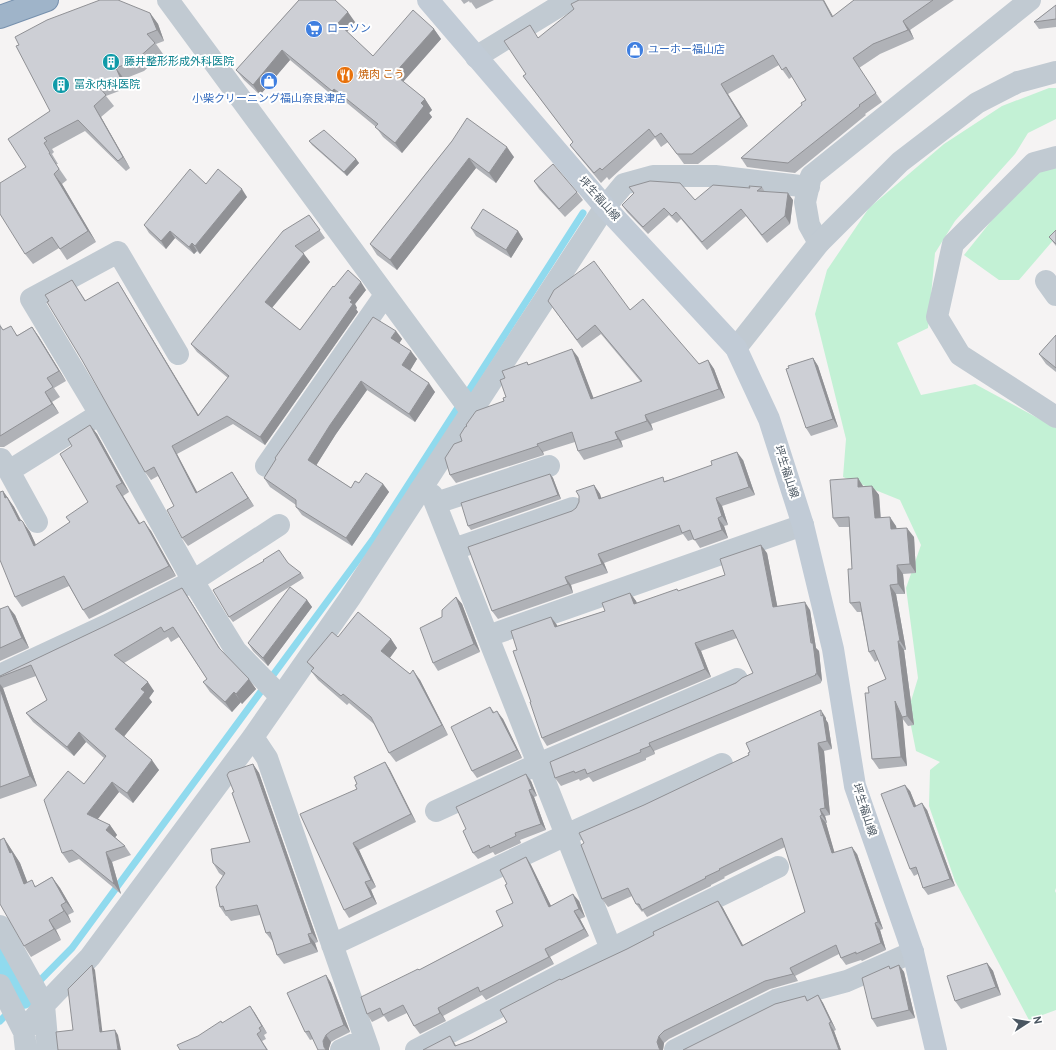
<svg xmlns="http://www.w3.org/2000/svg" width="1056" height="1050" font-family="Overpass,'Noto Sans JP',sans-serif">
  <rect width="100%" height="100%" fill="#f5f3f3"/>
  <path fill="#c3f1d5" d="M1049,88H1056V119L1028,133L1015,154L955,221L935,253L928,328L897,343L921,395L975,384L1056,428V888L1055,891L1056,893V1010L1029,1020L955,881L929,806L930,770L940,762L916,751L908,711L918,678L906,588L921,545L900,500L843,477L846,439L815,314L827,270L869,208L944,144L1002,106Z
    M1056,163V237L1019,280H999L964,255L1012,195L1037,167Z"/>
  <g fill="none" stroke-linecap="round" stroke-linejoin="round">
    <path stroke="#90daee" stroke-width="7" d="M0,1021L72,948L374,538L583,213"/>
    <path stroke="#90daee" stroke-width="24" d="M0,958L23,997"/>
    <defs>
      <path id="trunk" d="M0,17L47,0"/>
    </defs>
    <use href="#trunk" stroke="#7690ad" stroke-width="24"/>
    <path stroke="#c1cad2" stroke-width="22" d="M168,0L471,411
      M476,57L569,0
      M1056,157L1034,163L953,244L937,317L960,355L1056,417
      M819,243L809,225L805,202L811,176L1030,0
      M1046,281L1056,295
      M178,354L118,252L31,299L100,414L193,581L236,651L281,697
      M1,459L9,471L37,522
      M266,466L385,295
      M9,471L100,414
      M420,490L432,495L611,949
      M436,503L549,466
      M454,549L573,508
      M488,636L803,525
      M0,675L107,625L193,581L279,525
      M253,737L267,758L369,1050
      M436,811L538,764L737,679
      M0,926L44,1005L48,1050
      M332,945L566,835L722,764
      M0,985L24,1032L26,1050
      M24,1032L44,1005L90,957L253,737L350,598L605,207L624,184L653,176H715L809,187
      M341,1050L365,1039
      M416,1050L611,949L778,867
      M675,1050L776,1000L847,981L913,952"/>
    <path stroke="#c1cad2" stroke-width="22" d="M736,348L819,243L900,162L977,103L1018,82L1056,72"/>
    <path stroke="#c1cbd6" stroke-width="22" d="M428,0L605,207L736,348L769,419L803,525L833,649L855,786L913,952L936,1050"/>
    <use href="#trunk" stroke="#9fb4c9" stroke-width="22"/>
  </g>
  <path fill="#b0b2b7" d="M299,0L355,22L347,32L373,56L434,29L441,39L403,82L425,99L432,110L429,113L432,117L402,153L383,137L376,127L342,99L339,101L290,60L260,95L244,80L236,70Z
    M461,0H494L476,9L471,2L470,3L469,1L464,4Z
    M854,0H954L910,30L914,39L880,54L859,68L882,102L865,114L866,115L795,173L747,167L741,158L802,105L806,100L792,77L789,79L779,65L728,94L748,126L698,164H684L668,142L661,147L655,138L609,180L607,177L601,183L577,154L570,145L573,142L523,76L526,74L539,37L833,17Z
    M1056,5V27L1039,29L1034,22Z
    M150,13L158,24L164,41L156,44L163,54L144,71L124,79L127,88L106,96L114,106L101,117L130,168L126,171L85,131L52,149L54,152L52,154L58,164H56L67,180L62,184L96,242L67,260L59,248L33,264L25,254L26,167L50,111Z
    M309,141L356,159L359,163L347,176L312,145Z
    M452,141L514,157L496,183L476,168L397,270L377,255L370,244Z
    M534,181L577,192L583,200L565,217L539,189Z
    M206,184L247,197L200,254L197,251L194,254L175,238L166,249L149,233L144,225Z
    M629,187L695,200L750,188L762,187L765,192L793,200L790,224L767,243L746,216L707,250L681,219L677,223L669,215L648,234L627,212L622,205L634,194Z
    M309,215L325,238L303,253L310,262L272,308L300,330L334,287L366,290L355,304L357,308L356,309L358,312L265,445L233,424L177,454L197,493L232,472L254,506L188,546L182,538L174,506L158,476L151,480L145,472L49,301L72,280L86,301L118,282L123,290L198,415L228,378L197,352L191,344Z
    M471,228L518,231L523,239L511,258L476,236Z
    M1056,230V246L1049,237Z
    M548,301L630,310L699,364L708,360L714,369L725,398L651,424L653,430L621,441L623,447L584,460L578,451L575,442L543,452L544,455L456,483L450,475L467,426L504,401L506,397L505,378L527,362L529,365L578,357L593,398L641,382L601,334L582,348Z
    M0,324L3,330L18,335L32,327L39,337L66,381L54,388L60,397L52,402L59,413L4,447H0Z
    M396,331L402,339L399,343L417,359L410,370L435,392L415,422L367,390L336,434L316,465L351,488L359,483L383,484L389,492L352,546L302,515L296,507V505L270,487L264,478L276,460L275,458Z
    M1056,335V372L1046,364L1039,354Z
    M813,358L818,366L838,427L811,436L806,428Z
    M90,425L97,434L129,492L123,496L140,523L151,531L176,576L89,619L83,610L69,586L22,607L15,597L3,491L14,507L21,520L30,532L36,545L70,522L88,502L72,446Z
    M743,460L755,495L722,506L728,525L724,526L728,538L700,548L694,539L688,541L683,534L604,563L608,573L571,585L573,593L498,619L492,611L572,511L576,508L594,485L600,494L601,498Z
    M550,474L553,478L561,499L471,530L468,526Z
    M858,478L863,486H872L879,495L881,518L896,526L897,529L914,537L916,573L903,574L905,594H896L906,650H904L914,725L908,726L902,718L907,766L879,769L872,759L869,693L886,679L878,660L875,662L869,652L861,612H857L850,603L852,569L849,527H839L833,518Z
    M767,553L777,606L810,610L816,648L819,651L822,681L821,682V683L654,751L655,754L646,758V760L593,782L589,777L580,781L579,779L561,786L555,778L753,673L737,638L701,651L711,677L547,746L542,738L517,650L557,625V626L605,611L630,593L636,601L637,603L679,591L725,575Z
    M288,564L301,573L304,578L233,622L229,617Z
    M182,588L188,597L221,650L256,689L242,704L241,702L232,712L210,692L203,682L207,679L179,637L171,642L168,637L124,663L154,691L149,698L152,702L124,736L159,770L133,803L119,792L97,819L110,825L117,835L115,837L125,846L131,855L112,862L121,894L79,859L69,863L62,853L84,784L104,758L86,742L74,756L33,722L26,713L47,700L36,676L3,688L37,786L0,799V676L105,626Z
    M456,597L462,604L480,652L438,671L433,663L442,617Z
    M307,600L312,607L268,666L253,651L248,643Z
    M0,609L15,615L29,648L0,661Z
    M338,637L391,639L397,648L390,658L410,674L420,680L448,735L396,762L389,753L374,724L349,703L347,705L318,680L311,671L313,669L307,662Z
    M490,707L494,712L503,719L522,758L477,778L472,771Z
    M826,718V720L828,723L832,749L824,751L830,815L825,816L827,823H826L834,852L857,854L883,929L880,930L886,950L862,961L861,960L846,965L841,958L839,954L795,976L798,981L770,989L669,1039L664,1043L663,1050H423L455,1044L456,1046L472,1040L507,1022L561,980L627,949L718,901L723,908L743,945L805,912L785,847L724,877L725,878L711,885V886L647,917L643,911L642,912L636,904L632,896L608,907L602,899L584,843L644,805L749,755Z
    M385,762L390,770L416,822L359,850L376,887L371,890L377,904L349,918L344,910L357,784Z
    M253,764L259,773L318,942L315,943L318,952L284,964L277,955L273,942L266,933L260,915L231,921L227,916H226L220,907L223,876L219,873L213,863L250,842L234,792Z
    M531,781L537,796L534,797L546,830L520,840L521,843L495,855L493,852L478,859L473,853L466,829Z
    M910,791L916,806L927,810L955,886L928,895L923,888L918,874L914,876L910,869Z
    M4,838L20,863L27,882L36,886L52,877L60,888L74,912L68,915L71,922L56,930L61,940L31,957L24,946Z
    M526,857L531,865L551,906L579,901L585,917L580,919L589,936L550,957L554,964L486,1000L482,995L443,1016L446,1021L420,1034L414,1026L407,1013L388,1022L384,1016L372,1022L367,1014L419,970L503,926L513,903L507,884Z
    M987,963L993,971L1001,995L961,1009L955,1001Z
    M899,965L904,972L915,1018L877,1027L872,1019L890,968Z
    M326,975L331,983L350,1032L336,1039L331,1042L329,1048L313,1039L310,1040L305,1032Z
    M818,995L823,1003L836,1030L834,1031L841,1050L805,996L808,1000Z
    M250,1006L267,1033L264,1035L266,1039L262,1041L268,1050H180Z"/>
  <path fill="#909195" d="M823,0H824L839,27L832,17Z
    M348,12L355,22L345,34L338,23Z
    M150,13L158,24L164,41L157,30Z
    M903,21L910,30L914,39L908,30Z
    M434,29L441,39L401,84L394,74Z
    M282,50L290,60L260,95L253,85Z
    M116,68L124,79L127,88L120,77Z
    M721,84L728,94L748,126L741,117Z
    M334,89L342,99L339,101L332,91Z
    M425,99L432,110L429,113L432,117L402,153L395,143L421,103Z
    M94,106L101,117L130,168L123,157Z
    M507,147L514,157L496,183L489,173Z
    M469,158L476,168L397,270L390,260Z
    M356,159L359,163L347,176L344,172Z
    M54,174L62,184L96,242L88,231Z
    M242,189L247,197L200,254L195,246Z
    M788,193L793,200L790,224L785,216Z
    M170,231L175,238L166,249L161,241Z
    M518,231L523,239L511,258L506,250Z
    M192,243L197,251L194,254L189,247Z
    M304,254L310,262L270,310L265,302Z
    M118,282L123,290L204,424L198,416Z
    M361,282L366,290L355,304L357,308L356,309L358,312L265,445L260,437L350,302L349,298Z
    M32,327L39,337L66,381L59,371Z
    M396,331L402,339L397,347L391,338Z
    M572,349L578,357L597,407L591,399Z
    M411,351L417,359L408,374L402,365Z
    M813,358L818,366L838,427L833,419Z
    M708,360L714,369L725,398L719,389Z
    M361,381L367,390L336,434L314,469L308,460L330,425Z
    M429,383L435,392L415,422L409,414Z
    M45,392L52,402L59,413L52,404Z
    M645,415L651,424L653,430L647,421Z
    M90,425L97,434L129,492L122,483Z
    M615,432L621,441L623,447L618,439Z
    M537,444L543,452L544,455L538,446Z
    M172,446L177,454L202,501L196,493Z
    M737,452L743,460L755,495L749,487Z
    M232,472L237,480L254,506L248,498Z
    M550,474L553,478L561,499L558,495Z
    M858,478L864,488L858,487Z
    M383,484L389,492L352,546L346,538Z
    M594,485L600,494L604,507L599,499Z
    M116,486L123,496L146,534L139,524Z
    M872,486L879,495L881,527L875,518Z
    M3,491L14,507L26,531L19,521L5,498Z
    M716,498L722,506L728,525L722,516Z
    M890,517L896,526L897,538L891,529Z
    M718,518L724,526L728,538L722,530Z
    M144,521L151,531L176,576L169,566Z
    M23,522L30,532L41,556L34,546Z
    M907,528L914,537L916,573L910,564Z
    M761,545L767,553L779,615L773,607Z
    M598,554L604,563L608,573L602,564Z
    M897,565L903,574L905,594L898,584Z
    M565,577L571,585L573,593L568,584Z
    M890,585L896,594L906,650L900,641Z
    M182,588L188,597L225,658L219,648Z
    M630,593L636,601L640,612L634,604Z
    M456,597L462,604L480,652L474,644Z
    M307,600L312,607L268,666L263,658Z
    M805,602L810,610L816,648L819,651L822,681L817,674Z
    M8,606L15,615L29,648L22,638Z
    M551,617L557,625L560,635L555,627Z
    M391,639L397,648L388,660L381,651Z
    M898,641L904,650L914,725L907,716Z
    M695,643L701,651L711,677L705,669Z
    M413,670L420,680L448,735L442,725Z
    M249,679L256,689L242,704L236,694Z
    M148,682L154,691L149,698L152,702L122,739L115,729L141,689Z
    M0,684L3,688L37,786L30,776L0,689Z
    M234,692L241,702L232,712L225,702Z
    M895,701L902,710L907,766L901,757Z
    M821,710L826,718V720L828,723L832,749L827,741Z
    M497,711L503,719L522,758L517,750Z
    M79,732L86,742L74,756L67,747Z
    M649,743L654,751L655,754L650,746Z
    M818,743L824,751L830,815L825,808Z
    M152,760L159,770L133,803L127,793Z
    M385,762L390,770L416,822L411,814Z
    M253,764L259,773L318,942L312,933Z
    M526,774L531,781L537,796L532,789Z
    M112,782L119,792L94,824L87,814Z
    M905,785L910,791L919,813L914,807Z
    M529,790L534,797L546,830L541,824Z
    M922,803L927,810L955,886L950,879Z
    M820,809L825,816L827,823L822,815Z
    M820,816L826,823L837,861L832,853Z
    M110,825L117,835L113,840L106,830Z
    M4,838L20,863L32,894L24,884L10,853Z
    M353,843L359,850L376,887L371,880Z
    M852,847L857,854L883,929L878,922Z
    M106,852L112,862L121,894L114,884Z
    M526,857L531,865L555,914L549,907Z
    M52,877L60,888L74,912L66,902Z
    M365,882L371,890L377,904L372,897Z
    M573,894L579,901L585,917L579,909Z
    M718,901L723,908L747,953L742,946Z
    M61,905L68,915L71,922L64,911Z
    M574,911L580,919L589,936L584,929Z
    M49,920L56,930L61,940L54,929Z
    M875,923L880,930L886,950L881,943Z
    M308,934L315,943L318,952L311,943Z
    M545,949L550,957L554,964L549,957Z
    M987,963L993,971L1001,995L996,987Z
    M92,965L95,970L103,1037L100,1032Z
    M899,965L904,972L915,1018L909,1010Z
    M790,968L795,976L798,981L793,974Z
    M326,975L331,983L350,1032L344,1025Z
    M818,995L823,1003L836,1030L831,1022Z
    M250,1006L255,1013L267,1033L262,1026Z
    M438,1008L443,1016L446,1021L440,1013Z
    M829,1023L834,1031L841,1050H839Z
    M115,1030L118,1035L121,1050H118Z
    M326,1035L331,1042L329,1048V1050H326L324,1047L323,1041Z
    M450,1036L455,1044L458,1050L455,1046Z
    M659,1036L664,1043L663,1050H660L659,1048L657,1042Z"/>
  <path fill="#cdcfd5" stroke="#909195" d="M100,0H118L150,13L157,30L147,34L155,43L136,60L116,68L120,77L97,85L106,95L94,106L123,157L118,161L78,120L44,138L47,141L44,143L50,153H49L59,169L54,174L88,231L60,249L52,237L25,254L0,214V183L26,167L8,139L50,111L16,46L19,45L15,37L47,20Z
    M299,0H335L348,12L338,23L373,56L413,10L434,29L394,74L425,99L421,103L424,106L395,143L375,127L378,124L334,89L332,91L282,50L253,85L236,70Z
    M579,0H823L832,17L854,0H933L903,21L908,30L873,44L853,58L876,93L859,105L860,106L788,163L741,158L802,105L801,103L806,100L786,67L782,70L773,55L721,84L741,117L692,154H677L661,133L655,137L649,129L602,170L600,168L594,173L570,145L573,142L523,76L526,74L504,41L530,25L538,38L574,9L571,4Z
    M1056,5V19L1034,22Z
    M467,118L507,147L489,173L469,158L390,260L370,244L452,141Z
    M324,130L356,159L344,172L309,141Z
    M553,164L577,192L559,209L534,181Z
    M190,169L206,184L218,169L242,189L195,246L192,243L189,247L170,231L161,241L144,225Z
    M650,181L680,183L695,200L713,185L750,188L749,186L762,187L757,191L788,193L785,216L762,235L741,209L702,242L676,212L672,216L664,208L643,227L622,205L634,193L629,187Z
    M483,209L518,231L506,250L471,228Z
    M309,215L320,230L295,246L304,254L265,302L300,330L333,286L334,287L348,270L361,282L349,298L352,300L350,302L353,304L260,437L227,416L172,446L196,493L232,472L248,498L182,538L167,510L174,506L154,467L145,472L82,360L47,302L49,301L45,295L72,280L85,301L118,282L198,416L229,376L191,344L283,231Z
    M1056,230V244L1049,237Z
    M594,261L630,310L643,299L699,364L708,360L719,389L645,415L647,421L615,432L618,439L578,451L572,432L537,444L538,446L450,475L445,458L454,444L462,441L460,435L465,427L467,426L466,425L476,411L504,401L503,398L506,397L500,380L505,378L502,371L527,362L528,365L572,349L591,399L642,381L595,325L577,340L548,301L554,290Z
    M373,317L396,331L391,338L411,351L402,365L429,383L409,414L361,381L330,425L308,460L351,488L355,481L359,483L366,473L383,484L346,538L296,507V500L264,478L276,459L275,458Z
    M0,326L3,330L11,326L17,336L32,327L59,371L47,378L53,387L45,392L52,404L0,436Z
    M1056,335V368L1039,354Z
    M813,358L833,419L806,428L786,369L789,368L788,366Z
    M90,425L122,483L116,486L139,524L144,521L169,566L83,610L64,576L15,597L0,560V492L3,491L5,498L7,497L19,521L21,520L23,522L34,546L70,522L66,517L88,502L60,454L72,446L68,439Z
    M737,452L749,487L716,498L722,516L718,518L722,530L694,540L690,530L682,533L679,525L598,554L602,564L565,577L568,584L492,611L468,547L572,511L576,508L579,502V496L576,491L594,485L599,499L663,477L664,482L712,465L711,461Z
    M550,474L558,495L468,526L461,503Z
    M858,478V487L872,486L875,518L890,517L891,529L907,528L910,564L897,565L898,584L890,585L900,641H898L907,716L902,717L895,701L901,757L872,759L865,693H869L868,687L886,679L874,650L869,652L860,602L850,603L848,569H852L849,517L833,518L830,480Z
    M761,545L773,607L805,602L811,643H813L817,674H815L816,675L649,743L650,746L640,750L641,752L587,774L585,769L575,773L574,771L555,778L550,762L736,683L742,678L753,673L733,630L695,643L705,669L542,738L530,702H531L513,651L517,650L511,631L551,617L555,627L605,611L602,603L630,593L634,604L677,589L678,591L725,575L720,559Z
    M279,550L288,563L301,573L229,617L213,590L264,561L263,560Z
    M290,587L307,600L263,658L248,643Z
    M182,588L219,648L249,679L236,694L234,692L225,702L203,682L207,679L173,627L164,632L161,627L114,655L148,682L141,689L145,692L115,729L152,760L127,793L112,782L87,814L110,825L106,830L125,846L106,852L114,884L72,850L62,853L44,800L68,771L84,784L106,756L79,732L67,747L26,713L47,700L31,665L0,677V676L105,626Z
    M456,597L474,644L433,663L420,628L442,617V610Z
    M8,606L22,638L0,648V609Z
    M358,612L391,639L381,651L410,674L413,670L442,725L389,753L371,717L343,694L341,696L311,671L314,668L307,662L332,632L338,637Z
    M0,689L30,776L0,787Z
    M490,707L493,713L497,711L517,750L472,771L451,727Z
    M821,710V716L823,715L827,741L818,743L825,808L820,809L822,815L820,816L832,853L852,847L878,922L875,923L881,943L856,954V952L841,958L836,945L790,968L793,974L765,981L664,1031L659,1036L657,1042L659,1048L660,1050H423L450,1036L455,1046L472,1040L507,1022L500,1010L560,979L561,980L627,949L654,935L653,932L718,901L742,946L805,912L782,838L719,869L720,870L705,877L706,878L642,910L639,904H636L628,888L602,899L581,845L584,843L579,833L644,805L749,755L748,753L750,752L746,743Z
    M385,762L411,814L353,843L371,880L365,882L372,897L344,910L300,814L357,789L355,785L357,784L354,777Z
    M253,764L312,933L308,934L311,943L277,955L270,932L266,933L257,905L225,911L223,906L220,907L216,887L225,873L213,863L211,849L250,842L232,793L234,792L227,775L229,772Z
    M526,774L532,789L529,790L541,824L515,833L516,836L490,848L489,845L473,853L463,831L466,829L456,807Z
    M905,785L914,807L922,803L950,879L923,888L916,867L910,869L881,794Z
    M4,838L10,853L12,852L24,884L32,880L35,887L52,877L66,902L61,905L64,911L49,920L54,929L24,946L0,904V840Z
    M526,857L549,907L573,894L579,909L574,911L584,929L545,949L549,957L480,992L478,987L438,1008L440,1013L414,1026L403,1005L383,1015L380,1008L367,1014L361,997L418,969L419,970L503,926L496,911L513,903L505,885L507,884L500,870Z
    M987,963L996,987L955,1001L947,976Z
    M92,965L100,1032L115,1030L118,1050H58L56,1032L73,1030L68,989Z
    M899,965L909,1010L872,1019L862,978L889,966L890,969Z
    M326,975L344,1025L331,1031L326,1035L323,1041L324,1047L326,1050H318L309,1031L305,1032L287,993Z
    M818,995L831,1022L829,1023L839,1050H683L775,1004L805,996L807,1001Z
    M250,1006L262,1026L259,1028L261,1031L257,1034L267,1050H180L177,1045L198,1036L221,1021L222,1023Z"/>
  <defs>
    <symbol id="supermarket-disc" viewBox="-11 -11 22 22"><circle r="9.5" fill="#3f7fe0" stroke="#fff"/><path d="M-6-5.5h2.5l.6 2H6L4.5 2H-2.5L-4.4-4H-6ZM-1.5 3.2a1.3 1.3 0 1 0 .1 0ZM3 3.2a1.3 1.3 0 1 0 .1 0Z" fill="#fff"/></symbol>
    <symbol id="shop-disc" viewBox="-11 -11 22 22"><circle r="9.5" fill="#3f7fe0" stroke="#fff"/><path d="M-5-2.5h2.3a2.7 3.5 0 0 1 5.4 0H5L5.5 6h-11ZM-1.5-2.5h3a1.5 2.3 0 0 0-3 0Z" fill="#fff"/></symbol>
    <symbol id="building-disc" viewBox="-11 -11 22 22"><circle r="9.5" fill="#0f9aa8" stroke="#fff"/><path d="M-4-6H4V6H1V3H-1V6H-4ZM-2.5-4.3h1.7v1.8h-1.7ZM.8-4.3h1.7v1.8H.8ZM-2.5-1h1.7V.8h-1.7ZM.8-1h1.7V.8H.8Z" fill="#fff"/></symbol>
    <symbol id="restaurant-disc" viewBox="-11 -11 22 22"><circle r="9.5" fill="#e8710a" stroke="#fff"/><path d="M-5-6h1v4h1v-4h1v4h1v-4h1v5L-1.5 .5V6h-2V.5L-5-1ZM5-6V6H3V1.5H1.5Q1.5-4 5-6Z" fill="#fff"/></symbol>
  </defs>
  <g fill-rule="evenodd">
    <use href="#supermarket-disc" x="304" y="19" width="20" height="20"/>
    <use href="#shop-disc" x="625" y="40" width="20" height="20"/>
    <use href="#building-disc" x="101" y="52" width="20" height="20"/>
    <use href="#restaurant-disc" x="335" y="65" width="20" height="20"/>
    <use href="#shop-disc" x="259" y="71" width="20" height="20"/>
    <use href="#building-disc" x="51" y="75" width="20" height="20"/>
  </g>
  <g text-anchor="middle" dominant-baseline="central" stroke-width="4" stroke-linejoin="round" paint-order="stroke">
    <g font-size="11" fill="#366cbe" stroke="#fff" text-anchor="start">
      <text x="327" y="29">ローソン</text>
      <text x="648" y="50">ユーホー福山店</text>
      <text x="269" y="99" text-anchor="middle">小柴クリーニング福山奈良津店</text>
    </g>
    <g font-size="11" fill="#0d838f" stroke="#fff" text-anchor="start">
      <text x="124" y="62">藤井整形形成外科医院</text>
      <text x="74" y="85">冨永内科医院</text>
    </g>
    <g font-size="11" fill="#c56008" stroke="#fff" text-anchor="start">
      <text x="358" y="75">焼肉 こう</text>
    </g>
    <g font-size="11" fill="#4a5661" stroke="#fff">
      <text transform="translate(599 199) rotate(48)">坪生福山線</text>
      <text transform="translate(786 472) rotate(72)">坪生福山線</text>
      <text transform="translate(864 810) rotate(72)">坪生福山線</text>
    </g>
  </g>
  <g transform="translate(1028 1022) rotate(78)" stroke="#ffffff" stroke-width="3" paint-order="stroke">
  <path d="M0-3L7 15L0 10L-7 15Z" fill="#4a5661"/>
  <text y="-6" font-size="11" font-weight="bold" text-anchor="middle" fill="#4a5661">N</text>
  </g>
</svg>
